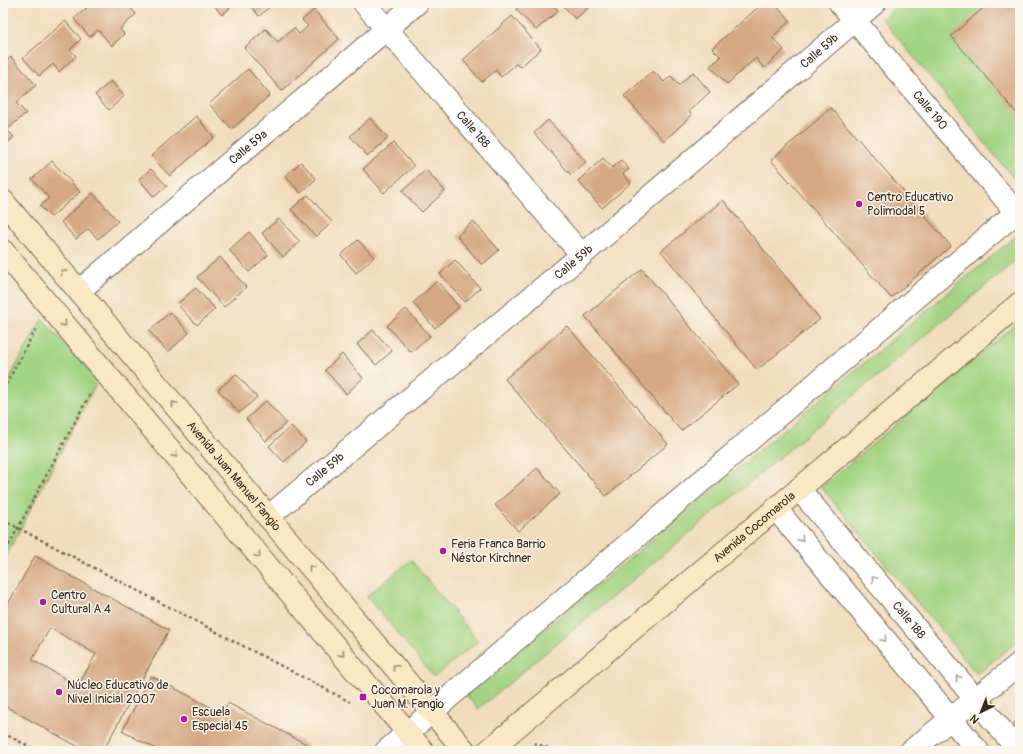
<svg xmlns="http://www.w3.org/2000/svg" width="1023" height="754" font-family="Pangolin,sans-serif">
  <rect width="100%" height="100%" fill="#fbf7ec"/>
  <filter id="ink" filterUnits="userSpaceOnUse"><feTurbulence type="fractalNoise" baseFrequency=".025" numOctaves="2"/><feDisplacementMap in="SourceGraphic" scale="8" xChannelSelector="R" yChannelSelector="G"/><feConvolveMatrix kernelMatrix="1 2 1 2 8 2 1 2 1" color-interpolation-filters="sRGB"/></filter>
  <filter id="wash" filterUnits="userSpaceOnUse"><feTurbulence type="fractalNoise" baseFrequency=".012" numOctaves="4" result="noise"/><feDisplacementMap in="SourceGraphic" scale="16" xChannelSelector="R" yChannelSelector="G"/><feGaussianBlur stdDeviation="0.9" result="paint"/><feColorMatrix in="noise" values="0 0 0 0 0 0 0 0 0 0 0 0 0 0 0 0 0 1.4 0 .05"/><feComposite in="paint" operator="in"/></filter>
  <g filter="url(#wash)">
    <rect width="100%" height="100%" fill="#f1ddbd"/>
    <path fill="#a3d483" stroke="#6f7f50" d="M901,3H1020V179L1017,182L882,19Z
      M1016,236L1020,240V257L478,709L466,695Z
      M42,319L98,380L3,562V390Z
      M1020,321V639L977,674L821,487Z
      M411,560L478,641L434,677L367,596Z"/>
    <g id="blocks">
      <path fill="#d6a984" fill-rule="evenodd" d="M92,3H132L129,6L136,14L120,29L124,34L112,46L98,30L90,37L74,19Z
        M212,3H235L222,15Z
        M248,3H274L259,16Z
        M523,3H551L558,11L536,30L516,9Z
        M561,3H594L575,19Z
        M763,3H774L790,21L772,37L784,50L764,68L756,58L727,84L710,66L721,57L712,48Z
        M989,3H1020V117L951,36Z
        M314,10L339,39L282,91L244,48L266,29L278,42L294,28L299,34L308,26L302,20Z
        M512,16L541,49L520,67L516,64L501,77L496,70L482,82L463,60Z
        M65,21L81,39L70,50L76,56L59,72L53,64L39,76L23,58Z
        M11,57L36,85L16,103L26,113L7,130L14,137L3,147V64Z
        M248,69L270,95L232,129L209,104Z
        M653,71L664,82L671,76L679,85L693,72L710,92L689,111L692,115L664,141L624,96Z
        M111,81L124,96L109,110L95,95Z
        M831,108L951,246L891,298L771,160Z
        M196,116L214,137L170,176L151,156Z
        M370,118L388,138L368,156L350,136Z
        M548,120L586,162L571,175L534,133Z
        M393,143L414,166L384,193L363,169Z
        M603,158L612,168L621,160L629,169L623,174L631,183L602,208L578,181Z
        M52,161L80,192L51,217L40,206L49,198L32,179Z
        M301,162L316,179L301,193L285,176Z
        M151,169L167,186L154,197L139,179Z
        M426,170L445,191L422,212L402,191Z
        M93,193L118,221L98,239L88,229L76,239L61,222Z
        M308,195L332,222L316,237L291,209Z
        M723,200L820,319L757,370L661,251Z
        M279,219L300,242L283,257L262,233Z
        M473,221L499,250L482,265L457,236Z
        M249,232L268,255L249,272L229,250Z
        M358,240L374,257L356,273L341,255Z
        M220,257L246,287L224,307L197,277Z
        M455,260L480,288L465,302L440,274Z
        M642,269L738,384L681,431L585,316Z
        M437,281L459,307L435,328L413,303Z
        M196,288L215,309L197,325L177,304Z
        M406,309L430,336L411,352L387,326Z
        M170,312L189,333L168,352L149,331Z
        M567,326L668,444L606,496L505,379Z
        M373,330L392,351L376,365L357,344Z
        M342,354L363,378L346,394L325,370Z
        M236,374L257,397L239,413L218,390Z
        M266,401L286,423L266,441L246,419Z
        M291,426L306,442L284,462L269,446Z
        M537,468L560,494L518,531L495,505Z
        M35,556L169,630L103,751H86L3,705V613ZM50,628L96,654L78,686L32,660Z
        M151,676L222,713L228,703L308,745L305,751H160L122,731Z
        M1020,717V733L1012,725Z"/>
    </g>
  </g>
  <g filter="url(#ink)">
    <use href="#blocks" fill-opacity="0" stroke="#7b6956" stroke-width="1"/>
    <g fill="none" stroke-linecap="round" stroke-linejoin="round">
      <defs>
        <g id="street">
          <path id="s1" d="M364,3L582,255"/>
          <path id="s2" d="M840,3L1020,217"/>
          <path id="s3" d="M79,291L417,3"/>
          <path id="s4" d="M799,489L1019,751"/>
          <path d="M776,509L978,751"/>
          <path id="s5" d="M268,517L582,255L875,3"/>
          <path d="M386,751L1020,209"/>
          <path d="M911,751L1020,663"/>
        </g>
        <g id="secondary">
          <path id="s6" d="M3,201L465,751"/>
          <path d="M3,251L423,751"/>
          <path id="s7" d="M488,751L1020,303"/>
        </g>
      </defs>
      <use href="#street" stroke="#7b6956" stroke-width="24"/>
      <use href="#secondary" stroke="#7b6956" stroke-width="24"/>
      <path stroke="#7b6956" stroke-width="2.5" stroke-dasharray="3 3" stroke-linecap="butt" d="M3,390L37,327
        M3,520L350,702
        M3,556L91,392
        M3,733L38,751
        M534,743L557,751
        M666,751H725"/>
      <use href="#street" stroke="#fff" stroke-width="22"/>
      <use href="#secondary" stroke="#fae7c3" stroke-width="22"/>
    </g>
    <defs><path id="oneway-chevron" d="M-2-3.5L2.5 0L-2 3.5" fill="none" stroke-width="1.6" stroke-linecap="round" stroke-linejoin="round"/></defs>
    <g stroke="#9a8870">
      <use href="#oneway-chevron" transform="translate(63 272) rotate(-130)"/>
      <use href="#oneway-chevron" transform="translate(64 324) rotate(50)"/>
      <use href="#oneway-chevron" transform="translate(174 404) rotate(-130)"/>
      <use href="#oneway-chevron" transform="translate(175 455) rotate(50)"/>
      <use href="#oneway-chevron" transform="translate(258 555) rotate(50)"/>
      <use href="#oneway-chevron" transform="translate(311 568) rotate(-130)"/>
      <use href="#oneway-chevron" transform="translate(342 654) rotate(50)"/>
      <use href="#oneway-chevron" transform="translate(395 667) rotate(-130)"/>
    </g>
    <g stroke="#a79f9a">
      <use href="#oneway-chevron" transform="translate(801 539) rotate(50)"/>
      <use href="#oneway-chevron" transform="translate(874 579) rotate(-130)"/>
      <use href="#oneway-chevron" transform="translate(884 639) rotate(50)"/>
      <use href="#oneway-chevron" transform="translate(958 678) rotate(-130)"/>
    </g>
  </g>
  <g fill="#b5179e" stroke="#fbf7ec" stroke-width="1.5">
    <circle cx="859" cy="204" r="4"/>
    <circle cx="443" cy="551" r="4"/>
    <circle cx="43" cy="602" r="4"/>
    <circle cx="59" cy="692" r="4"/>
    <rect x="359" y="693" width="8" height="8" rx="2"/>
    <circle cx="184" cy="719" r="4"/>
  </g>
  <g text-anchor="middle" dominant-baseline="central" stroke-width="3" stroke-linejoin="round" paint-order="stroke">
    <g font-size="12" fill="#3b2a1e" stroke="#fbf7ec">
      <text stroke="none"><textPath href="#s5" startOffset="722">Calle 59b</textPath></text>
      <text stroke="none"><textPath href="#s2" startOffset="140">Calle 190</textPath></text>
      <text stroke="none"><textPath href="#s1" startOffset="167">Calle 188</textPath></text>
      <text stroke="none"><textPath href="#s3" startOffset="222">Calle 59a</textPath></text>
      <text stroke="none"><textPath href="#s5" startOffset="398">Calle 59b</textPath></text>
      <text stroke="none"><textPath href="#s5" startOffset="74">Calle 59b</textPath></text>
      <text stroke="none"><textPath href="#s6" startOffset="359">Avenida Juan Manuel Fangio</textPath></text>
      <text stroke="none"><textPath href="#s7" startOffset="348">Avenida Cocomarola</textPath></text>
      <text stroke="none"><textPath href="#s4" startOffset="171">Calle 188</textPath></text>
    </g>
    <g font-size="12" fill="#3b2a1e" stroke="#fbf7ec" text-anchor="start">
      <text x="867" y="197">Centro Educativo<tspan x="867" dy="14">Polimodal 5</tspan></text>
      <text x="451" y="544">Feria Franca Barrio<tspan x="451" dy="14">Néstor Kirchner</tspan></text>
      <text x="51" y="595">Centro<tspan x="51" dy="14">Cultural A 4</tspan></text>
      <text x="67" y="685">Núcleo Educativo de<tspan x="67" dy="14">Nivel Inicial 2007</tspan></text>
      <text x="371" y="690">Cocomarola y<tspan x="371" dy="14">Juan M. Fangio</tspan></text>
      <text x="192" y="712">Escuela<tspan x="192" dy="14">Especial 45</tspan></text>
    </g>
  </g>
  <rect width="1023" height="754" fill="none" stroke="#fbf7ec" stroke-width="16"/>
  <g transform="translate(981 712) rotate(223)" stroke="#fbf7ec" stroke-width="3" paint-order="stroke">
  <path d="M0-3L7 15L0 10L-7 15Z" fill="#3b2a1e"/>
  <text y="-6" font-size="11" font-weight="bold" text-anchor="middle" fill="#3b2a1e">N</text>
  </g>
</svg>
